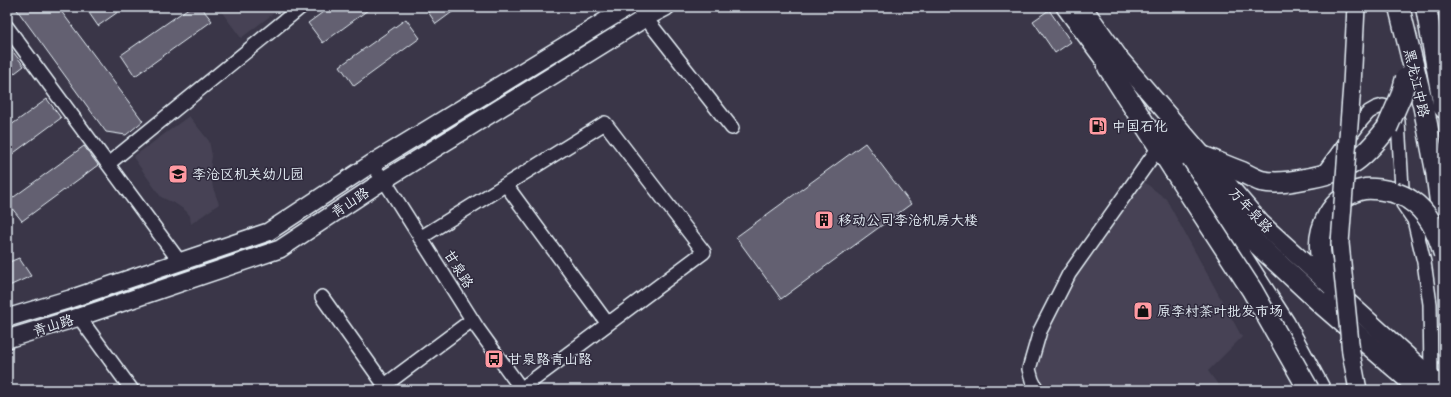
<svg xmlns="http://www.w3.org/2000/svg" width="1451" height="397" font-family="'Shantell Sans','LXGW WenKai TC',sans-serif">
  <rect width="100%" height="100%" fill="#3a3648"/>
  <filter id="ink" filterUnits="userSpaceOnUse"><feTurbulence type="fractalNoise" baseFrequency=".025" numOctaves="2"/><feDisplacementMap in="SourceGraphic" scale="8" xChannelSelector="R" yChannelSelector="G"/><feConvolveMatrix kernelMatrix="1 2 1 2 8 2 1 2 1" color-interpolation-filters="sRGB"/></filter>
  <g filter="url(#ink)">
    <path fill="#464354" d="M218,7H282L241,38Z
      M189,116L209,141L212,156L210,169L213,188L219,204L191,224L190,216L186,211L176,204L161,197L133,157Z
      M1143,181L1166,199L1242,337L1208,371L1222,390H1046L1038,379L1035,367L1039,350L1071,285Z"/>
    <path fill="#636171" stroke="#e8f1f8" d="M15,7H58L143,121L126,135L106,132Z
      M85,7H125L98,26Z
      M190,7H201L212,21L135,76L121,55Z
      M330,7H372L323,43L308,23Z
      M425,7H459L436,24Z
      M1049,10L1071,42L1055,53L1033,21Z
      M406,19L420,38L354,86L340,66Z
      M7,44L24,66L7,79Z
      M47,99L61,118L7,158V128Z
      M865,143L911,204L781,299L736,237Z
      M84,146L98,165L22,221L7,202Z
      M19,258L31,276L7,287V263Z"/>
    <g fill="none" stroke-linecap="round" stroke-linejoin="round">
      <defs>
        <path id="minor" d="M637,7L732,128
          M7,27L180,262
          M108,164L301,7
          M371,164L384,180L478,329L522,390
          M1320,177L1361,121L1369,112L1376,108L1383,106L1393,108L1396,113L1398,122L1403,204L1414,220L1424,262L1430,304L1431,372
          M506,185L608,324
          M420,238L605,123L704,252L521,389
          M322,297L388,390
          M79,317L132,390
          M385,385L472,320
          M1037,390L1032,380L1029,369L1040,331L1069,274L1159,147"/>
        <path id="major" d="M1065,7L1116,76
          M1083,7L1121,60L1261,223L1444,389
          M1191,175L1286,323L1322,390
          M7,318L70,299L268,232L371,164L628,7
          M7,339L79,317L280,249L384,180L645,18L666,7"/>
        <path id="highway" d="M1399,7L1424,109L1436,171L1444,232
          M1426,7L1444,108
          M1108,67L1174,170
          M1165,136L1188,159L1253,240L1324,306L1421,390
          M1202,156C1215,161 1228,167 1242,172C1248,175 1255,179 1261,181C1275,184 1290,182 1304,179C1347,172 1361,162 1387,128
          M1336,293C1332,283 1325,273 1322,262C1314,230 1331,195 1365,189C1375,188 1384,190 1393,192"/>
      </defs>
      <use href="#minor" stroke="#e8f1f8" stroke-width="16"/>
      <use href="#major" stroke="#e8f1f8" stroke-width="20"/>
      <use href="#highway" stroke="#e8f1f8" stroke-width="23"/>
      <use href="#minor" stroke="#2f2a3d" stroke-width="13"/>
      <use href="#major" stroke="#2f2a3d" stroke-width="17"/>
      <use href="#highway" stroke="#2f2a3d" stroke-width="20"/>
      <defs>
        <path id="major-bridge" d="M1356,7L1352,85L1340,243L1351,353L1358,390"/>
        <path id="highway-bridge" d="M1387,128L1401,96L1406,78
          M1174,170L1252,290L1309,390
          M1393,192C1398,194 1405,196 1410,200C1429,212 1438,233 1444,254"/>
      </defs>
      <use href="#major-bridge" stroke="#e8f1f8" stroke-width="20" stroke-linecap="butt"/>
      <use href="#highway-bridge" stroke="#e8f1f8" stroke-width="23" stroke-linecap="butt"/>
      <use href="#major-bridge" stroke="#2f2a3d" stroke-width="17"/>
      <use href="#highway-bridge" stroke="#2f2a3d" stroke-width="20"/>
    </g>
  </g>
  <defs>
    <symbol id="fuel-square" viewBox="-11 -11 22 22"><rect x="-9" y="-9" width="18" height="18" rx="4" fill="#ff9aa2" stroke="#2f2a3d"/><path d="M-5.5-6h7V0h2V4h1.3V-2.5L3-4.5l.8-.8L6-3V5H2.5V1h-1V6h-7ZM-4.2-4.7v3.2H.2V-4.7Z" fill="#111"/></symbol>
    <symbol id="school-square" viewBox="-11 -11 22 22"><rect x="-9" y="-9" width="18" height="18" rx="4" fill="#ff9aa2" stroke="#2f2a3d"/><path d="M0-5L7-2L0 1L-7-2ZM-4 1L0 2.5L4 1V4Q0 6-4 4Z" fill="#111"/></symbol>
    <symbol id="building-square" viewBox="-11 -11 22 22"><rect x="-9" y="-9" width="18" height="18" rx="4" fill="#ff9aa2" stroke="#2f2a3d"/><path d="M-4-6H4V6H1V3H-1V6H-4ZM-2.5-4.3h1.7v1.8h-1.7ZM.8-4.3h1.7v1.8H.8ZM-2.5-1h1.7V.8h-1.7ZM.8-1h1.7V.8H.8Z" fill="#111"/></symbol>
    <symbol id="shop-square" viewBox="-11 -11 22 22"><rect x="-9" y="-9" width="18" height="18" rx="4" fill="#ff9aa2" stroke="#2f2a3d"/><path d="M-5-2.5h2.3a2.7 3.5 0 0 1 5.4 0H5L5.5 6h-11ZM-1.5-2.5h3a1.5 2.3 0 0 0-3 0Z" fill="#111"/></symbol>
    <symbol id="bus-square" viewBox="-11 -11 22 22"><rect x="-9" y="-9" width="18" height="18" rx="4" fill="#ff9aa2" stroke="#2f2a3d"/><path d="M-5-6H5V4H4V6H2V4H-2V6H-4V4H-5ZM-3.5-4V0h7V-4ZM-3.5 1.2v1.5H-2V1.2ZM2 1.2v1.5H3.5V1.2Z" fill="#111"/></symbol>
  </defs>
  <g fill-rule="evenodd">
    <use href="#fuel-square" x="1087" y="115" width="22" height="22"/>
    <use href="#school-square" x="167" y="163" width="22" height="22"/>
    <use href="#building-square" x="813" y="209" width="22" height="22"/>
    <use href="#shop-square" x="1132" y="300" width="22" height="22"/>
    <use href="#bus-square" x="483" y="348" width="22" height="22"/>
  </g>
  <g text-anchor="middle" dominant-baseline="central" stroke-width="3" stroke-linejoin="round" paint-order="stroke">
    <g font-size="14" fill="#e8f1f8" stroke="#2f2a3d">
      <text transform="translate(1417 83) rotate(77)">黑龙江中路</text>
      <text transform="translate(350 202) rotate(-33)">青山路</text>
      <text transform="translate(1251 210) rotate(47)">万年泉路</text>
      <text transform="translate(459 269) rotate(58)">甘泉路</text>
      <text transform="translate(53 325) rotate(-17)">青山路</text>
    </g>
    <g font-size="14" fill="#e8f1f8" stroke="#2f2a3d" text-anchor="start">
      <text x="1112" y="126">中国石化</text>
      <text x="192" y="174">李沧区机关幼儿园</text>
      <text x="838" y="220">移动公司李沧机房大楼</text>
      <text x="1157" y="311">原李村茶叶批发市场</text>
      <text x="508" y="359">甘泉路青山路</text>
    </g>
  </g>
  <rect width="1451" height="397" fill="none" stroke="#2f2a3d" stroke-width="24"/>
  <rect x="12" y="12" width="1427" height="373" fill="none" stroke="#e8f1f8" stroke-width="1.5" filter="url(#ink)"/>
</svg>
